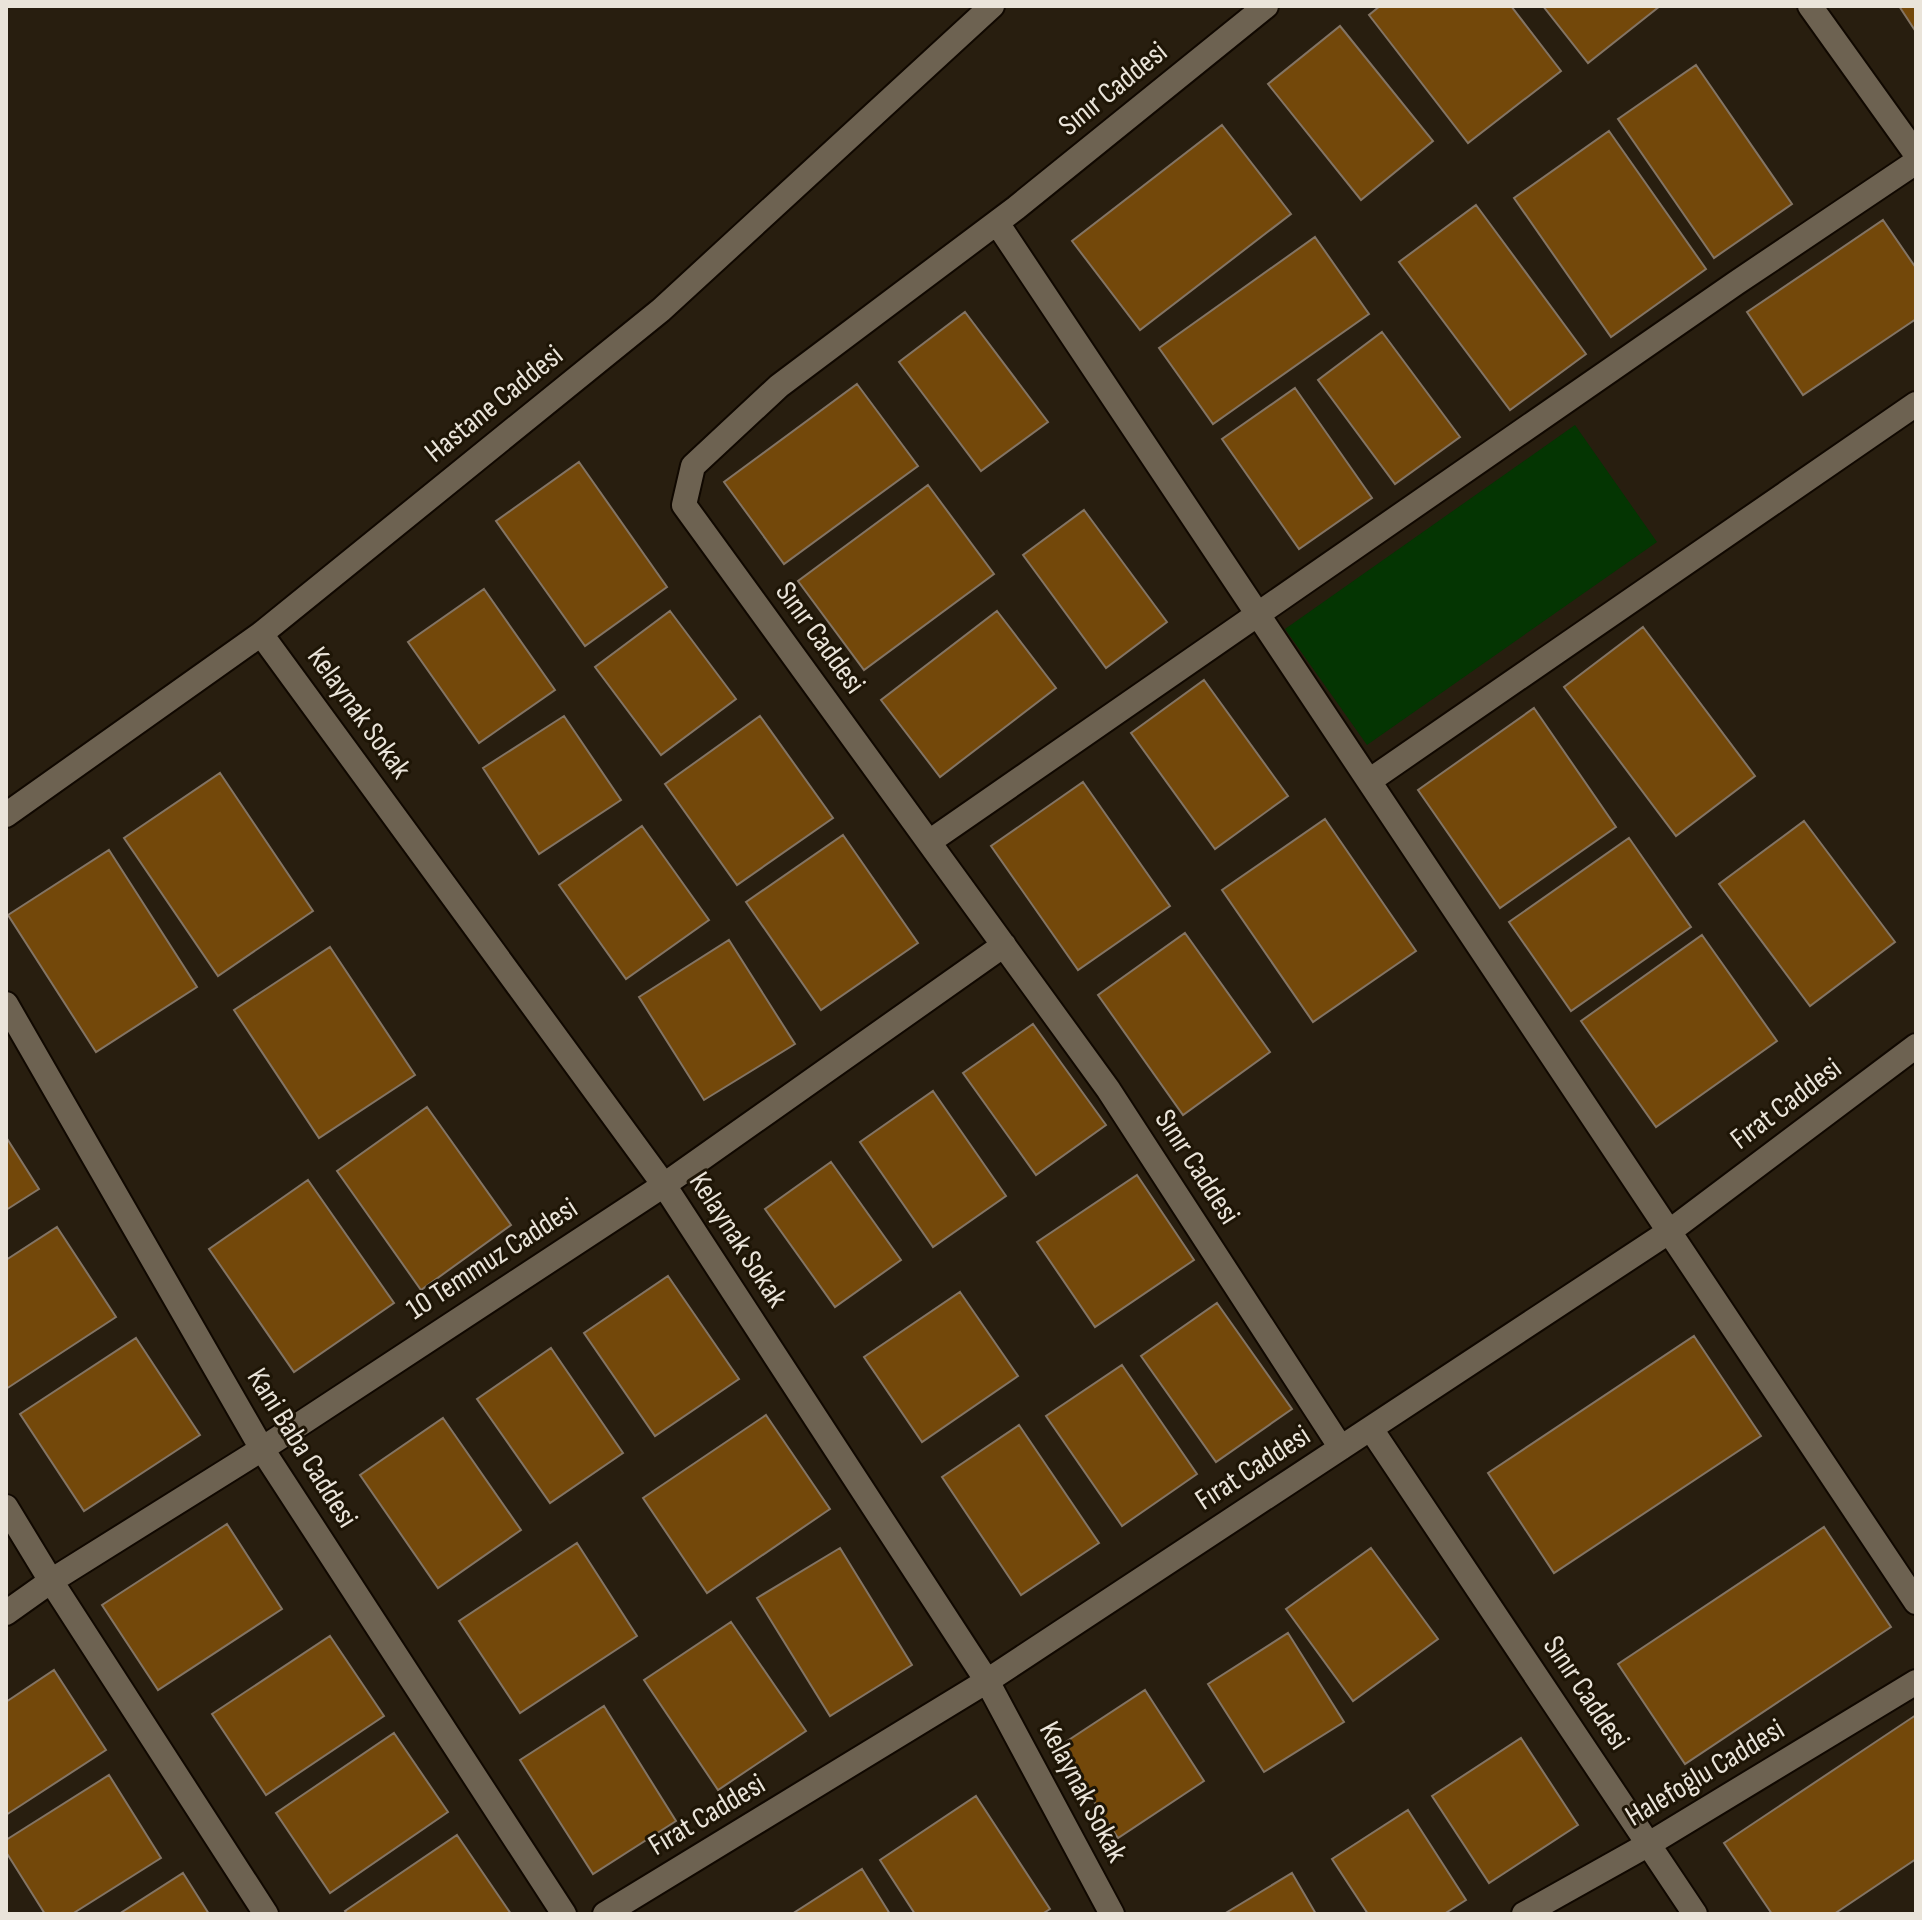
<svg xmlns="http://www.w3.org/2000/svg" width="1922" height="1920" font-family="'Sofia Sans Condensed',sans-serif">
  <rect width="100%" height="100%" fill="#281e0f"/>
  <path fill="#043502" d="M1575,425L1657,542L1367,745L1285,629Z"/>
  <path fill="#73480a" stroke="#837464" stroke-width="2" d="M1380,6H1511L1561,71L1468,143L1369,15Z
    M1543,6H1660L1588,63Z
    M1899,6H1916V32Z
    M1340,26L1433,141L1361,200L1268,84Z
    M1696,65L1792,204L1714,258L1618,119Z
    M1222,125L1291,214L1140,330L1072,241Z
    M1609,131L1706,269L1611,337L1514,198Z
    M1476,205L1586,354L1510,410L1399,262Z
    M1883,220L1916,268V319L1803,395L1747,312Z
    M1315,237L1369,314L1213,424L1159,348Z
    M965,312L1048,422L981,471L899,362Z
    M1382,332L1460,437L1395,484L1318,380Z
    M857,384L918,466L784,564L724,482Z
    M1295,388L1372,498L1299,549L1222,439Z
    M579,462L667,587L585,646L496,521Z
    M928,485L994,574L864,670L798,581Z
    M1084,510L1167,622L1106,668L1023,555Z
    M484,589L555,690L479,743L408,642Z
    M670,611L736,699L661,755L595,667Z
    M997,611L1056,688L940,777L881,700Z
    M1643,627L1755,776L1676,836L1564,687Z
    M1204,680L1288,796L1215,849L1131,733Z
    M1534,708L1616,827L1500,908L1418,790Z
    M564,716L621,800L539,854L483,768Z
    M760,716L833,818L737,885L665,784Z
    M220,773L313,911L218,976L124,838Z
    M1083,782L1170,906L1078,970L991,846Z
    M1325,819L1416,951L1313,1022L1222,890Z
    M1804,821L1895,942L1810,1006L1719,884Z
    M642,826L709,920L626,979L559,885Z
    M843,835L918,943L821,1010L746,902Z
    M1629,838L1691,927L1571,1011L1509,922Z
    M109,850L197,987L96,1052L8,915Z
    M1185,933L1270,1052L1183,1115L1098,995Z
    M1702,935L1777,1041L1656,1127L1581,1021Z
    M729,940L795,1044L704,1100L639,997Z
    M330,947L415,1075L319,1138L234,1010Z
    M1033,1024L1106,1125L1036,1175L963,1073Z
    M933,1091L1006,1196L933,1247L860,1142Z
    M427,1107L511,1225L421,1290L337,1171Z
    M6,1137L39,1189L6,1210Z
    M831,1162L901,1260L835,1307L765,1209Z
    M1137,1175L1194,1260L1095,1327L1037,1242Z
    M308,1180L394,1303L294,1372L209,1249Z
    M57,1227L116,1317L6,1389V1260Z
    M668,1276L739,1379L655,1436L584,1333Z
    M960,1292L1018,1376L922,1442L864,1357Z
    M1217,1303L1292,1409L1216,1462L1141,1356Z
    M1694,1336L1761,1436L1554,1573L1488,1473Z
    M136,1338L200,1435L84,1511L20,1414Z
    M551,1348L623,1453L550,1503L477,1399Z
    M1122,1365L1197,1474L1122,1526L1046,1416Z
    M766,1415L830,1509L707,1593L643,1498Z
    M443,1418L521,1530L438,1588L360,1475Z
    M1019,1425L1099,1543L1021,1595L942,1477Z
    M227,1524L282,1609L158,1690L102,1605Z
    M1824,1527L1891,1627L1685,1764L1618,1664Z
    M577,1543L637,1636L520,1713L459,1621Z
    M840,1548L912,1665L830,1716L757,1598Z
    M1371,1548L1438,1639L1353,1701L1286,1609Z
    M731,1622L806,1731L718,1790L644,1680Z
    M1288,1633L1344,1722L1264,1772L1208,1684Z
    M330,1636L384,1716L266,1795L212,1714Z
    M54,1670L106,1750L6,1815V1702Z
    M1145,1690L1204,1781L1118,1838L1058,1747Z
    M604,1706L676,1821L593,1874L520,1760Z
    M1916,1715V1859L1834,1914H1772L1724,1843Z
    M394,1733L448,1812L330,1893L276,1813Z
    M1521,1738L1578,1825L1489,1883L1432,1796Z
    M109,1775L161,1858L72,1914H45L6,1852V1840Z
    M976,1796L1050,1909L1042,1914H915L880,1860Z
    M1408,1810L1466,1900L1444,1914H1368L1332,1859Z
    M457,1835L511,1914H347L345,1911Z
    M862,1869L890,1914H792Z
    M183,1873L209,1914H119Z
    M1292,1873L1316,1914H1224Z"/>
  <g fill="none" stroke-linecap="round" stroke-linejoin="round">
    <defs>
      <path id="minor" d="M1266,6L1016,208L779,386L693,466L684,505L1108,1089L1341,1448
        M1810,6L1916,154
        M997,223L1916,1602
        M261,634L664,1185L987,1681L1112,1914
        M1369,781L1916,404
        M6,815L261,634L661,310L992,6
        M929,842L1736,283L1916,162
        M6,1004L262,1449L564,1914
        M1371,1429L1695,1914
        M6,1507L51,1581L266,1914
        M6,1613L51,1581L262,1449L664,1185L1004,945
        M605,1914L987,1681L1670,1231L1916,1046
        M1524,1914L1649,1844L1916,1682"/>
    </defs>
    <use href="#minor" stroke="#100800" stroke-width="28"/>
    <use href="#minor" stroke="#6d6251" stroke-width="24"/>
  </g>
  <g text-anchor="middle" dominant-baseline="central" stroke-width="6" stroke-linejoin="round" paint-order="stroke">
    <g font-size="30" fill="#eae4da" stroke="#1e1506">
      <text transform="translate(1113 89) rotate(-39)">Sınır Caddesi</text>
      <text transform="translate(494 404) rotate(-39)">Hastane Caddesi</text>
      <text transform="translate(820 638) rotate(54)">Sınır Caddesi</text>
      <text transform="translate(359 713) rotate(54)">Kelaynak Sokak</text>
      <text transform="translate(1786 1104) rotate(-37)">Fırat Caddesi</text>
      <text transform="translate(1197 1167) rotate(57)">Sınır Caddesi</text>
      <text transform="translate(738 1240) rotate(57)">Kelaynak Sokak</text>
      <text transform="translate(492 1259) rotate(-33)">10 Temmuz Caddesi</text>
      <text transform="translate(302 1448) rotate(58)">Kani Baba Caddesi</text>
      <text transform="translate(1253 1468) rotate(-33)">Fırat Caddesi</text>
      <text transform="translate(1586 1693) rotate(56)">Sınır Caddesi</text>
      <text transform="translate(1705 1773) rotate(-31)">Halefoğlu Caddesi</text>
      <text transform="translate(1083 1792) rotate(62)">Kelaynak Sokak</text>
      <text transform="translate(707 1815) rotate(-31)">Fırat Caddesi</text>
    </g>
  </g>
  <rect width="1922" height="1920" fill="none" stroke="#eae4da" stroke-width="16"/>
</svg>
